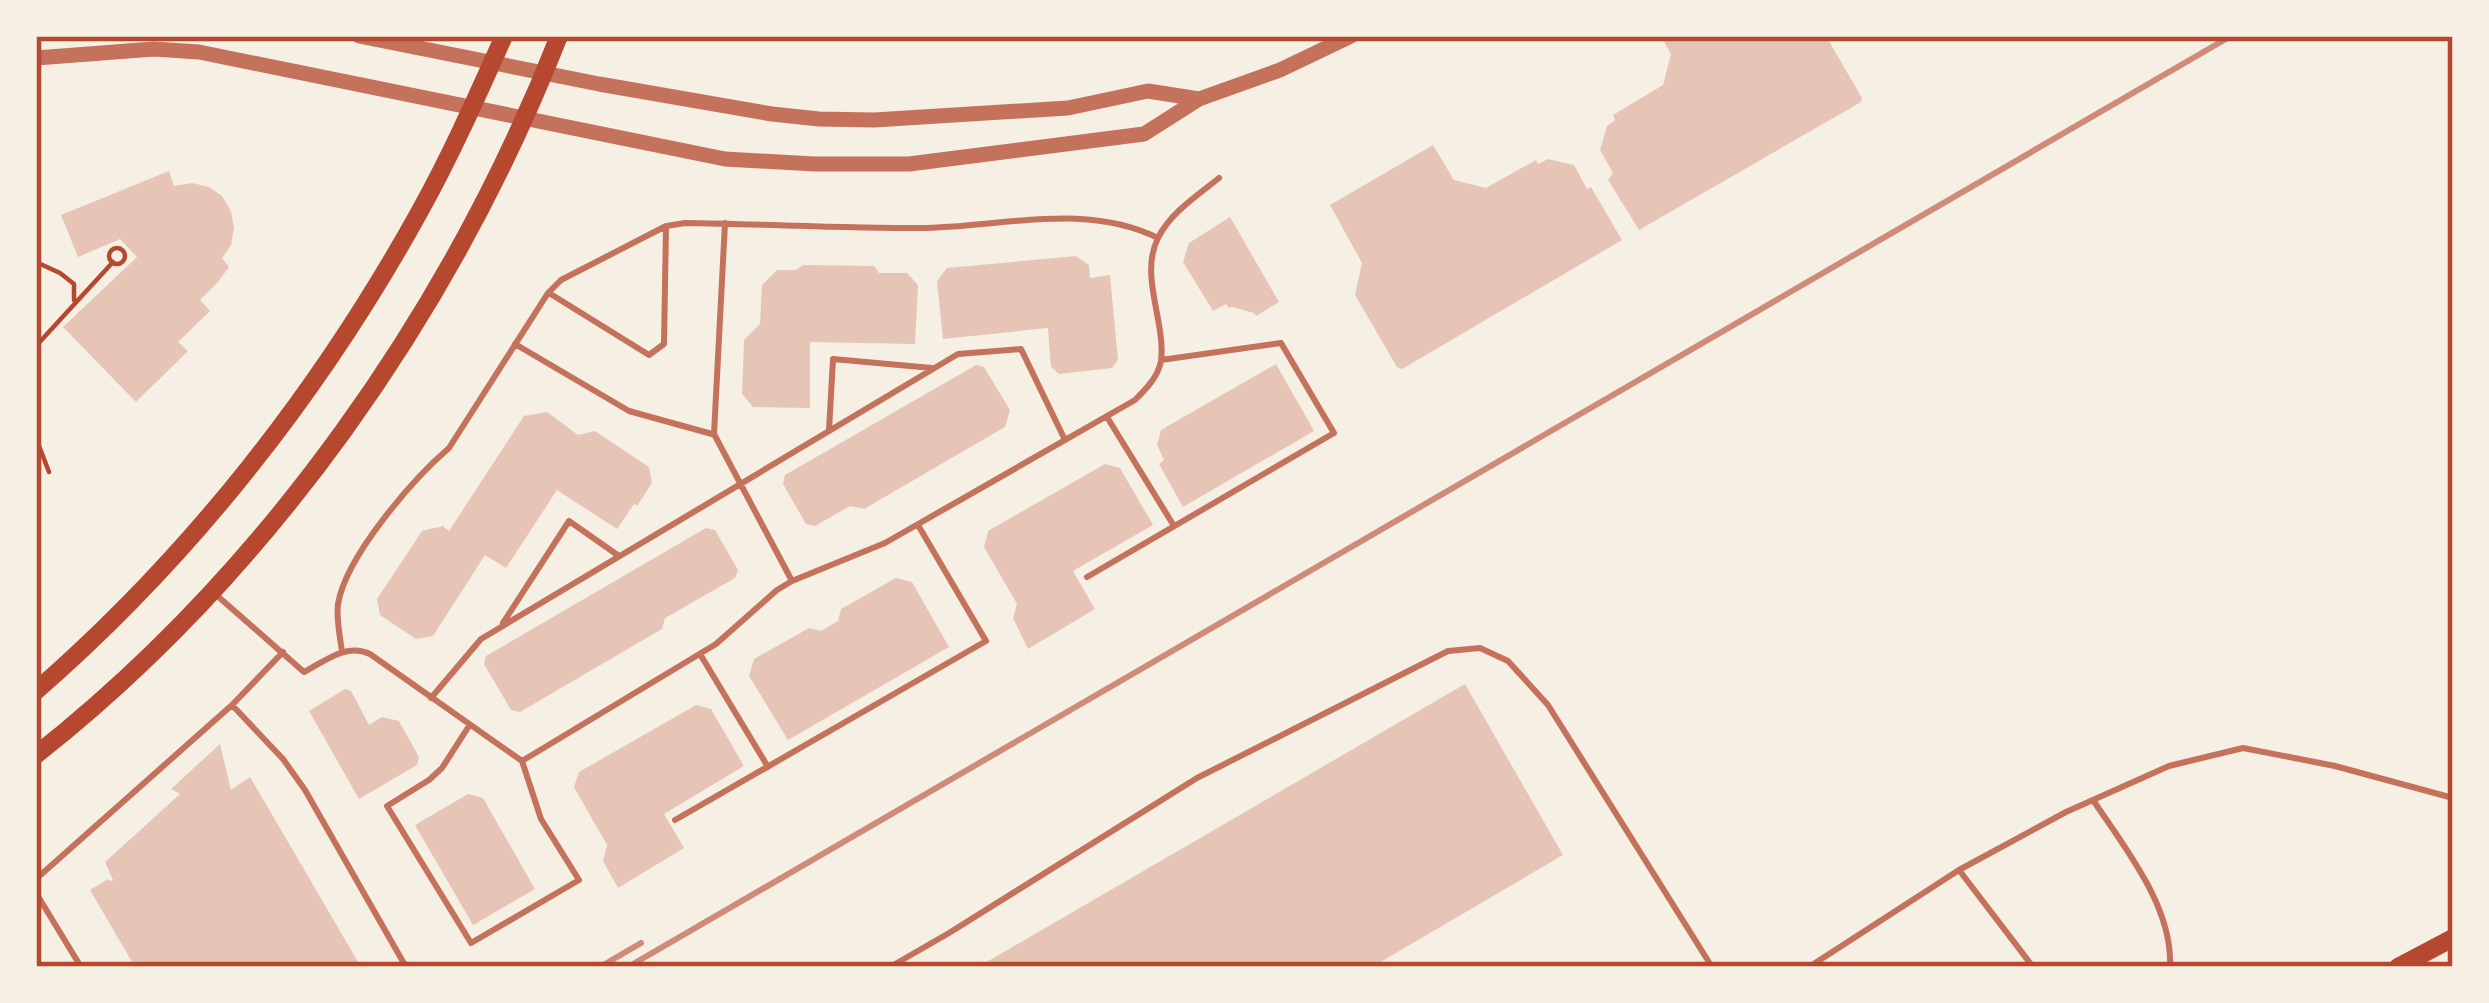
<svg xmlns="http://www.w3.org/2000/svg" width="2489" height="1003" font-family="'Roboto Condensed',sans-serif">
  <rect width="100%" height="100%" fill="#f6efe4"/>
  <path fill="#e6c5b7" d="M1661,36H1826L1862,98L1861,102L1639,230L1608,180L1613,173L1600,150L1607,126L1615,120L1613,115L1663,85L1671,54Z
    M1433,145L1454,180L1486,188L1536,160L1538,164L1548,159L1574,165L1587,189L1591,187L1622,240L1402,369L1397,367L1355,295L1362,263L1330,205Z
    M169,171L174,186L192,183L209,187L222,196L231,211L234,228L231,245L222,258L229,267L218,282L200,300L210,311L178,342L188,351L136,402L63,327L137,257L120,239L78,257L61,215Z
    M1230,217L1279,302L1256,316L1254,313L1232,307L1229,308L1226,304L1213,311L1183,262L1189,243Z
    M1076,256L1089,265L1090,278L1110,275L1118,360L1112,368L1059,374L1051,367L1048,328L943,339L937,281L947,268Z
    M803,265L874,266L879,273H907L918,285L915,344L810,342V408L753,407L742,394L744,340L760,324L762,285L777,270H796Z
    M1276,364L1314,431L1183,507L1159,464L1164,460L1157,445L1161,430Z
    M976,365L984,367L1010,410L1005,427L864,509L850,506L815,526L806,524L783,484L785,475Z
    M547,412L578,435L595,431L649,467L652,483L637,506L634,504L617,529L557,490L506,568L485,555L433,636L416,639L380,615L377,599L422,531L443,526L449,531L524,416Z
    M1105,464L1120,468L1153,525L1073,571L1095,609L1028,649L1013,618L1017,604L984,547L988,531Z
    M706,528L715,530L738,570L735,578L665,618L662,629L520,712L511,710L484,664L486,656Z
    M896,578L912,582L949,647L788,740L749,676L754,659L809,628L821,631L838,621L841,609Z
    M1465,684L1563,855L1372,967H978Z
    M345,689L351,691L369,725L382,717L399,721L419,757L417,765L359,799L309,711Z
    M696,705L711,709L744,766L664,814L684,848L618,888L603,861L607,845L574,787L579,772Z
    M220,744L231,790L250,777L361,967H135L90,890L108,879L110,881L113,880L105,862L180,794L171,789Z
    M468,794L483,798L535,889L473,925L415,825Z"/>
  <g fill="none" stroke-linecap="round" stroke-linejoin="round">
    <path stroke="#b5482f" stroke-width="4.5" d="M109 256a8 8 0 1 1 16 0a8 8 0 1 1-16 0Z
      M36,262L60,273L74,284V300
      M36,346L113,262
      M36,438L49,472"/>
    <path stroke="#c5725c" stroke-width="6" d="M725,223L714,434L792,581
      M549,293L649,355L664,344L666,226
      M515,344L629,411L712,434
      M1107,417L1174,526
      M829,430L833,359L932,368
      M1087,577L1334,433L1281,343L1161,360
      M214,593L304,672C325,661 346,643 370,654L522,761L541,819L579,880L471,943L387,806L429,780L442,768L469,726
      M503,623L569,521L619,556
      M342,652C340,636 336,619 338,604C346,556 413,479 449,448L548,293L561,280L666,226L685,223C763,224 841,228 919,228C999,228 1083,201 1158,238
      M700,654L768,767
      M431,698L481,639L958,354L1021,349L1065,440
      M232,705L283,759L305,790L406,967
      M522,761L716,644L777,590L792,581L885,543L1135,400C1146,389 1158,377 1161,361C1166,322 1139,276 1158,238C1170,213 1198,195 1219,178
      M2093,800C2125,848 2173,907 2170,967
      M675,820L986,641L918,525
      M1959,870L2033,967
      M36,879L232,705L283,652
      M36,893L81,967
      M890,967L949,933L1197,778L1448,651L1480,648L1508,661L1548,705L1712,967
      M1809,967L1959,870L2066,812L2169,766L2243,748L2335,766L2453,798"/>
    <path stroke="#c5725c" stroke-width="15" d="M359,36L599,84L772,114L819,119L874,120L1068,108L1148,91L1199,99
      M36,58L154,49L199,52L725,159L815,164H909L1144,134L1199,99L1280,70L1351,36"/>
    <path stroke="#b5482f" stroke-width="18" d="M36,691C192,555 322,389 421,209C452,153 478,94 504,36
      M36,755C269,571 451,311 559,36
      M2398,967L2453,938"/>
    <path stroke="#cf8b77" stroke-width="6" d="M600,967L641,943
      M628,967L2231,36"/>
  </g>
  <rect width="2489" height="1003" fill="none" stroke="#f6efe4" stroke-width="78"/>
  <rect x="39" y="39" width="2411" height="925" fill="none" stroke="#b5482f" stroke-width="4.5"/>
</svg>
